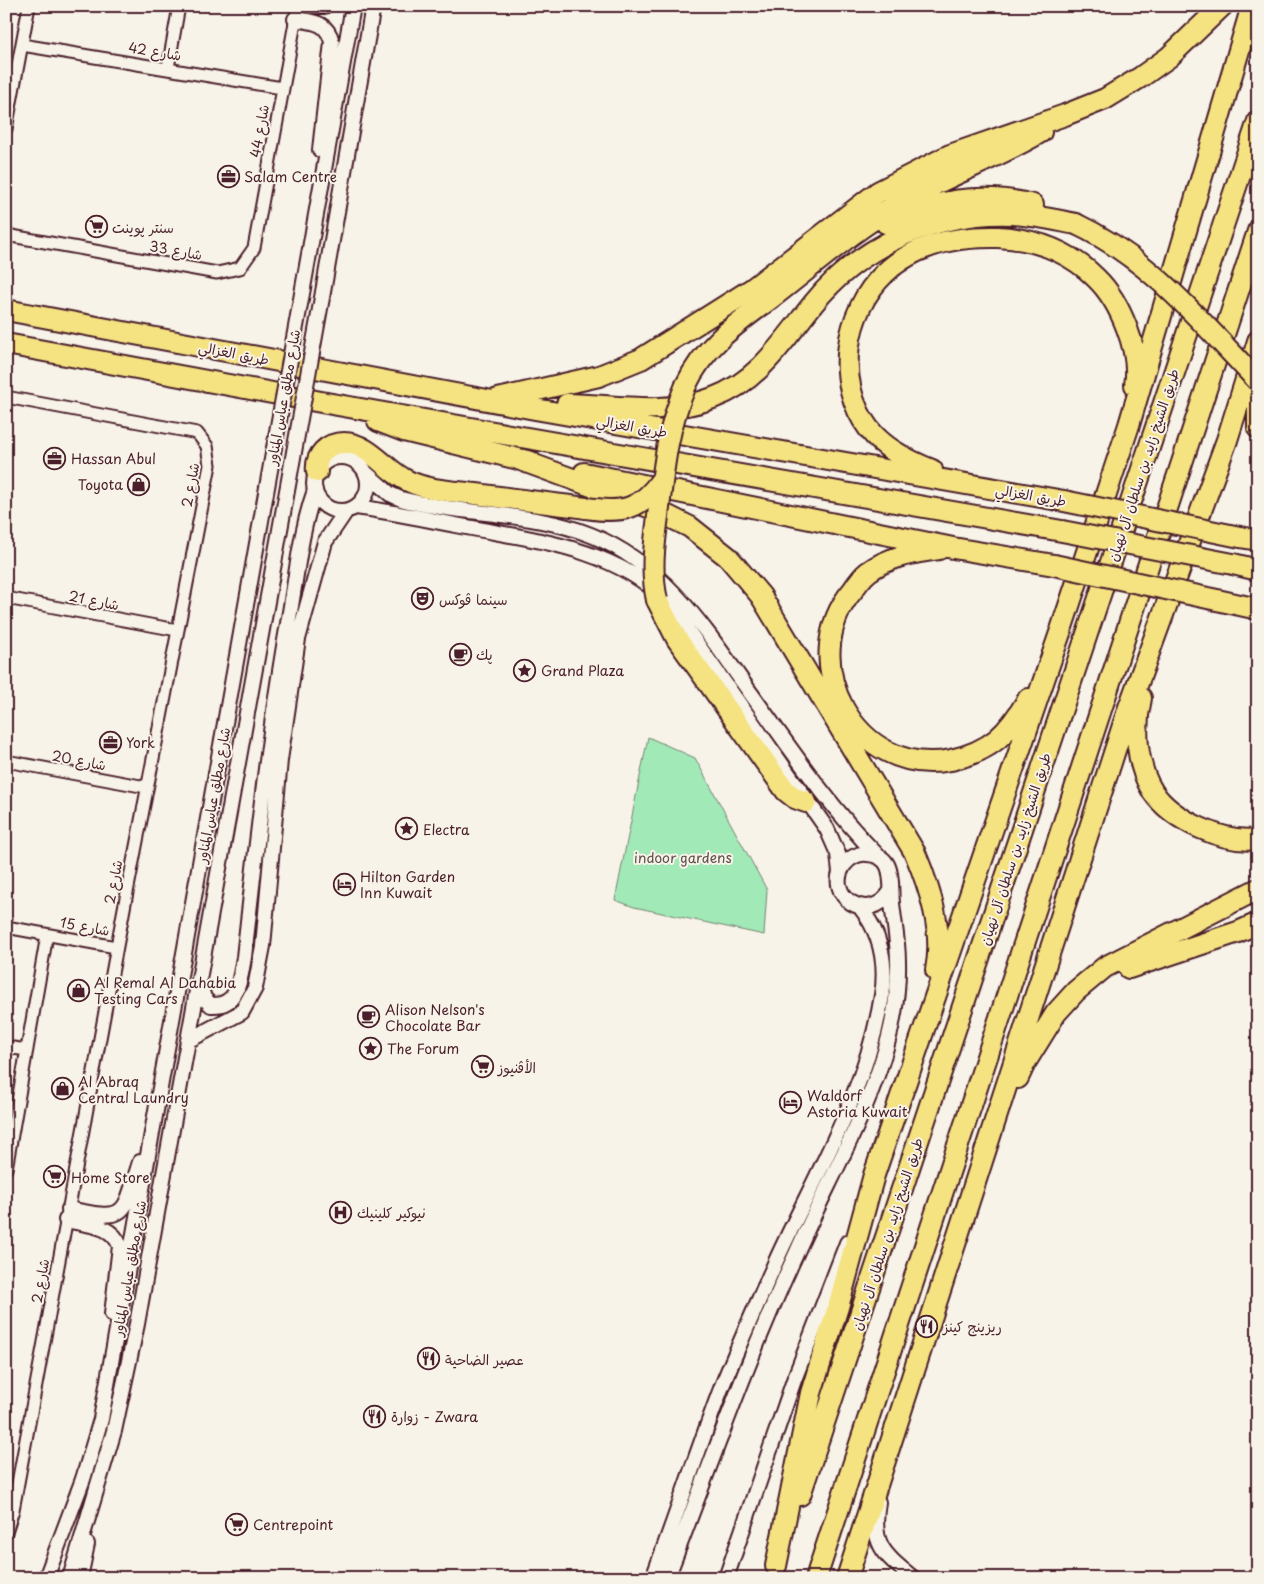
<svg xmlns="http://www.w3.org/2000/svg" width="1264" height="1584" font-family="'Playpen Sans','Playpen Sans Arabic',sans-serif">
  <rect width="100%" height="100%" fill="#f7f3e8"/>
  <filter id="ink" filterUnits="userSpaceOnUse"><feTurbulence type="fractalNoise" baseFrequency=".02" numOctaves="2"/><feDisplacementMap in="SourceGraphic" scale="10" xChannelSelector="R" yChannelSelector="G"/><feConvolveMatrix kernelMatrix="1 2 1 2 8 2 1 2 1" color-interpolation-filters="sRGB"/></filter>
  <g filter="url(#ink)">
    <path fill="#a1e9b7" stroke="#768471" d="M648,737L695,758L767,890L764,935L634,907L615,900Z"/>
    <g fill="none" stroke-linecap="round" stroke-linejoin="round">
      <defs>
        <path id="minor" d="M22,45L282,88
          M168,68L179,6
          M6,129L29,6
          M6,235L217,273L240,268L254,248L298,6
          M6,397L197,433L207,446L210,465L125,903L13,1510L6,1532
          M6,598L177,630
          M6,761L146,787
          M6,927L116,947
          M6,1047L27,1050
          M6,1169L47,935"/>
        <path id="tertiary" d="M310,6H325
          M295,19C314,22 327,22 332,42L320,150
          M303,288L353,6
          M323,292L373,6
          M314 484a27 27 0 1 1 54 0a27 27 0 1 1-54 0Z
          M366,473L390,494L401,499C464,516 531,511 591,535C666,565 707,632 752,695C792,751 830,807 878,856
          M356,507C395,512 433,521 472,528C541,541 614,549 667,601L827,829L838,854L840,872
          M199,982L204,998L211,1005C239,1007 240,979 244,957C257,842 269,727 290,612C297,572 301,529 315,490
          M189,1040L242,1012L255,988L263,946L280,760L298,639L325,542L346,511
          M69,1209C129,1222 123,1215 140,1162
          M66,1220C87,1225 112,1224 120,1246L112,1314
          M878,1502C871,1544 882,1553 913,1578
          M46,1578L83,1479L101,1419L274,448
          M70,1578L114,1431L137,1324L294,452
          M80,1578L87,1544
          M653,1578C677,1514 698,1449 722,1386C739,1344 758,1302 776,1261C815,1175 867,1091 882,995C887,963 880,932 860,907
          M667,1578C709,1470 747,1359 796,1254C824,1190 859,1130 881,1064C892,1031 899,996 898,961C898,942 894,922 892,903C890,883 896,855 867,854C858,853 849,858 844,865C823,895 869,927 891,891
          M726,1578L794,1380L847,1243"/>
        <path id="motorway" d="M886,223C932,200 983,192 1033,205
          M6,310L535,409L1064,501
          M6,344L332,404L1062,531
          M686,385C705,345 736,324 770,299C813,266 854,229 901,202C946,176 996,159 1041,132
          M1258,395V428
          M498,399L599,376L641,359L752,289L878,192L950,155L1065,115L1105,99L1141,77L1169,57L1222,6
          M567,404C615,405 666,416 713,398C759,381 784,340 813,304C860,245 937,211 1012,214C1033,215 1055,220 1076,224
          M378,421L404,431L531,462
          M518,459L654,509L690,527L728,557L761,596L915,853C930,889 944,931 936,970
          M932,470C909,461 884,449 869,429C834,383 844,312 885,273C915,244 958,236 998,237C1036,239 1069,251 1096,278C1120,301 1141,352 1135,385
          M317,472C315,455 327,443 344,443C369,443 386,471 408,481C429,491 453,491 476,494C512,499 549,503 586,508
          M584,473L953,548L1054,565
          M1240,537L1258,540
          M939,549C915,552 888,557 868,572C862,577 857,584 853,590C793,661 856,779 951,760C991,751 1008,734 1028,699
          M1233,564L1258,570
          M657,600L677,639L786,791L795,798L806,802
          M1217,600L1258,609
          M1141,698C1134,728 1136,765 1153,792C1172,820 1224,844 1258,839
          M1129,968L1238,932L1258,923
          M1018,1078L1025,1063L1056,1013L1076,991L1105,967L1258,889
          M800,1495L1258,121
          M776,1566L811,1393L838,1307L874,1175L1061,630L1129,425L1252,6
          M816,1578L1258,231
          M847,1578L1128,710L1227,440L1258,341"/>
      </defs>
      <use href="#minor" stroke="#4a1f2b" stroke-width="15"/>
      <use href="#tertiary" stroke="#4a1f2b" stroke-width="18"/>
      <use href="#motorway" stroke="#4a1f2b" stroke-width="24"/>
      <use href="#minor" stroke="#f7f3e8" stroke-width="11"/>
      <use href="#tertiary" stroke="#f7f3e8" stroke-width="14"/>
      <use href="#motorway" stroke="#f5e382" stroke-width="20"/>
      <defs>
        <path id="tertiary-bridge" d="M274,448L303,288
          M294,452L323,292"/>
        <path id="motorway-bridge" d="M1076,224C1151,259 1202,323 1258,381
          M1064,501L1240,537
          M586,508C622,513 640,511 662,479
          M1062,531L1233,564
          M1054,565L1217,600
          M657,600C650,569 655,540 659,508C664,463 668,427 686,385"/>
      </defs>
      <use href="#tertiary-bridge" stroke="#4a1f2b" stroke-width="18" stroke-linecap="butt"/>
      <use href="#motorway-bridge" stroke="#4a1f2b" stroke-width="24" stroke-linecap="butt"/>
      <use href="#tertiary-bridge" stroke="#f7f3e8" stroke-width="14"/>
      <use href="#motorway-bridge" stroke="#f5e382" stroke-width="20"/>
    </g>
  </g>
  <defs>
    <symbol id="office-ring" viewBox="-11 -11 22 22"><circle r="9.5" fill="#f7f3e8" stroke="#4a1f2b" stroke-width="1.5"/><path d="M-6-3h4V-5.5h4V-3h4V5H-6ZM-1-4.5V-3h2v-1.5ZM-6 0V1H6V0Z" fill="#4a1f2b"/></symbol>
    <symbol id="supermarket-ring" viewBox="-11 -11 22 22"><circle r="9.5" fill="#f7f3e8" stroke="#4a1f2b" stroke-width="1.5"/><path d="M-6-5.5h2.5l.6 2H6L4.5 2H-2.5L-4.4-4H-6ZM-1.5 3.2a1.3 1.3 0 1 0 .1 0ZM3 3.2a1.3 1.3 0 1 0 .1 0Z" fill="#4a1f2b"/></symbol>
    <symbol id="shop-ring" viewBox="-11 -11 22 22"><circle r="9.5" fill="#f7f3e8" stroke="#4a1f2b" stroke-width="1.5"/><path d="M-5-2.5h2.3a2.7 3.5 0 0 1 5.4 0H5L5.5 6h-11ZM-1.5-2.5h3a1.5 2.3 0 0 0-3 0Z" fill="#4a1f2b"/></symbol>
    <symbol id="theatre-ring" viewBox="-11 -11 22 22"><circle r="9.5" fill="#f7f3e8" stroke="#4a1f2b" stroke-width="1.5"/><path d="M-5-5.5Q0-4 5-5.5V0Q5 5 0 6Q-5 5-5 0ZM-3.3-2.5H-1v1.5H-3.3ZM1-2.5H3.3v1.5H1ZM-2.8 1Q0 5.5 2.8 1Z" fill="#4a1f2b"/></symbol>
    <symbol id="cafe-ring" viewBox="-11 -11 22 22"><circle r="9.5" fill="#f7f3e8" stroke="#4a1f2b" stroke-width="1.5"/><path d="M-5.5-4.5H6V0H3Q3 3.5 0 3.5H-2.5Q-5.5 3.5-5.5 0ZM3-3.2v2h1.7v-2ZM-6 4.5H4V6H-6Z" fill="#4a1f2b"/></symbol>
    <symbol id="sight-ring" viewBox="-11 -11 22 22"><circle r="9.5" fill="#f7f3e8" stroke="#4a1f2b" stroke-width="1.5"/><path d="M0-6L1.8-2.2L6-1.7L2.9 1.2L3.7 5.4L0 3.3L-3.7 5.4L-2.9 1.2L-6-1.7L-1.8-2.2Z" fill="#4a1f2b"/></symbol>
    <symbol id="hotel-ring" viewBox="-11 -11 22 22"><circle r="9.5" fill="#f7f3e8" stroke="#4a1f2b" stroke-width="1.5"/><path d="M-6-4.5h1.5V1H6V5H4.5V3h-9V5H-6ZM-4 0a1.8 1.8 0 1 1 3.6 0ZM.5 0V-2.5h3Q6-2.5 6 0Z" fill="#4a1f2b"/></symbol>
    <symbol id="hospital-ring" viewBox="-11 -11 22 22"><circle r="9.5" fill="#f7f3e8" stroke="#4a1f2b" stroke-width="1.5"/><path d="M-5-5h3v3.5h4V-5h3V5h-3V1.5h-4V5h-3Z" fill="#4a1f2b"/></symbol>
    <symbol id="restaurant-ring" viewBox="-11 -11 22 22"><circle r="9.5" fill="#f7f3e8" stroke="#4a1f2b" stroke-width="1.5"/><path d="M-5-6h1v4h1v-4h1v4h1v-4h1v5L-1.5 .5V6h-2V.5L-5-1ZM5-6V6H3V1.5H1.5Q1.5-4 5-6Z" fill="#4a1f2b"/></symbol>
  </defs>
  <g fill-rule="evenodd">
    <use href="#office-ring" x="216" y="164" width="25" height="25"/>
    <use href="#supermarket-ring" x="84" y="214" width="25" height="25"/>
    <use href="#office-ring" x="42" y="446" width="25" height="25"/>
    <use href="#shop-ring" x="126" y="472" width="25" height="25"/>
    <use href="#theatre-ring" x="410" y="586" width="25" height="25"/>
    <use href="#cafe-ring" x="448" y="642" width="25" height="25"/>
    <use href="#sight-ring" x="512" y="658" width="25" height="25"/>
    <use href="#office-ring" x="98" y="730" width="25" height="25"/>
    <use href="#sight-ring" x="394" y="816" width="25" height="25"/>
    <use href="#hotel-ring" x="332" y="872" width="25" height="25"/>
    <use href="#shop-ring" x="66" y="978" width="25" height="25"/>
    <use href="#cafe-ring" x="356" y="1004" width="25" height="25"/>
    <use href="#sight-ring" x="358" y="1036" width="25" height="25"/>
    <use href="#supermarket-ring" x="470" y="1054" width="25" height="25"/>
    <use href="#shop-ring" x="50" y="1076" width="25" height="25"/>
    <use href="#hotel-ring" x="778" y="1090" width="25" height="25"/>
    <use href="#supermarket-ring" x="42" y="1164" width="25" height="25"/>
    <use href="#hospital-ring" x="328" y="1200" width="25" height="25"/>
    <use href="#restaurant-ring" x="914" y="1314" width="25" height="25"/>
    <use href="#restaurant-ring" x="416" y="1346" width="25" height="25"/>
    <use href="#restaurant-ring" x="362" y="1404" width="25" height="25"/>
    <use href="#supermarket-ring" x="224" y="1512" width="25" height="25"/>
  </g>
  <g text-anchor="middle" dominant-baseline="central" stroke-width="4" stroke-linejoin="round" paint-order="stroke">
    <g font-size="14" fill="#4a1f2b" stroke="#f7f3e8">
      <text transform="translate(155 51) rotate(9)">شارع 42</text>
      <text transform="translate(259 131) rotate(-80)">شارع 44</text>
      <text transform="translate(176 250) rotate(10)">شارع 33</text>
      <text transform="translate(234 353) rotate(11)">طريق الغزالي</text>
      <text transform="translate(283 397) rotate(-80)">شارع مطلق عباس المناور</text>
      <text transform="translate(632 426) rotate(10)">طريق الغزالي</text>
      <text transform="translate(1143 465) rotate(-72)">طريق الشيخ زايد بن سلطان آل نهيان</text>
      <text transform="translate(190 485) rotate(-80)">شارع 2</text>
      <text transform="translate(1031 495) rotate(10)">طريق الغزالي</text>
      <text transform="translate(94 600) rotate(11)">شارع 21</text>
      <text transform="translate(79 760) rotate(11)">شارع 20</text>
      <text transform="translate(213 795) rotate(-80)">شارع مطلق عباس المناور</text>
      <text transform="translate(1015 849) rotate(-72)">طريق الشيخ زايد بن سلطان آل نهيان</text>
      <text transform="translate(113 882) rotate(-79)">شارع 2</text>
      <text transform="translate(85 926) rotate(10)">شارع 15</text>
      <text transform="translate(887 1234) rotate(-72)">طريق الشيخ زايد بن سلطان آل نهيان</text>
      <text transform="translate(129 1268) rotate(-80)">شارع مطلق عباس المناور</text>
      <text transform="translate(40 1281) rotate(-80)">شارع 2</text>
    </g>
    <g font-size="14" fill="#4a1f2b" stroke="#f7f3e8" text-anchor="start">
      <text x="244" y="176">Salam Centre</text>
      <text x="112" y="227">سنتر پوينت</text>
      <text x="71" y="458">Hassan Abul</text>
      <text x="123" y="484" text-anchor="end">Toyota</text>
      <text x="439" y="599">سينما ڤوكس</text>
      <text x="476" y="654">پك</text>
      <text x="541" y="670">Grand Plaza</text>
      <text x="126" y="742">York</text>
      <text x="423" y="829">Electra</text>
      <text x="360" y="876">Hilton Garden<tspan x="360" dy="16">Inn Kuwait</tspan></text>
      <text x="94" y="982">Al Remal Al Dahabia<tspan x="94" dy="16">Testing Cars</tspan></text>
      <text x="385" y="1009">Alison Nelson's<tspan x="385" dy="16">Chocolate Bar</tspan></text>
      <text x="387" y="1048">The Forum</text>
      <text x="498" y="1067">الأڤنيوز</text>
      <text x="78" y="1081">Al Abraq<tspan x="78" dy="16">Central Laundry</tspan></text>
      <text x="807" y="1095">Waldorf<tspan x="807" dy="16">Astoria Kuwait</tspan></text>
      <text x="71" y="1177">Home Store</text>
      <text x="357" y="1212">نيوكير كلينيك</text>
      <text x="943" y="1326">ريزينج كينز</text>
      <text x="445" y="1359">عصير الضاحية</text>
      <text x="391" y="1416">زوارة - Zwara</text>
      <text x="253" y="1524">Centrepoint</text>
    </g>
    <g font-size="14" fill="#60524e" stroke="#f7f3e8">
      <text x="683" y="857">indoor gardens</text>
    </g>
  </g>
  <rect width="1264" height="1584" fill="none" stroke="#f7f3e8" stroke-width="25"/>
  <rect x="12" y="12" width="1239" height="1559" fill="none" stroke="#4a1f2b" stroke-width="2" filter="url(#ink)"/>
</svg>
